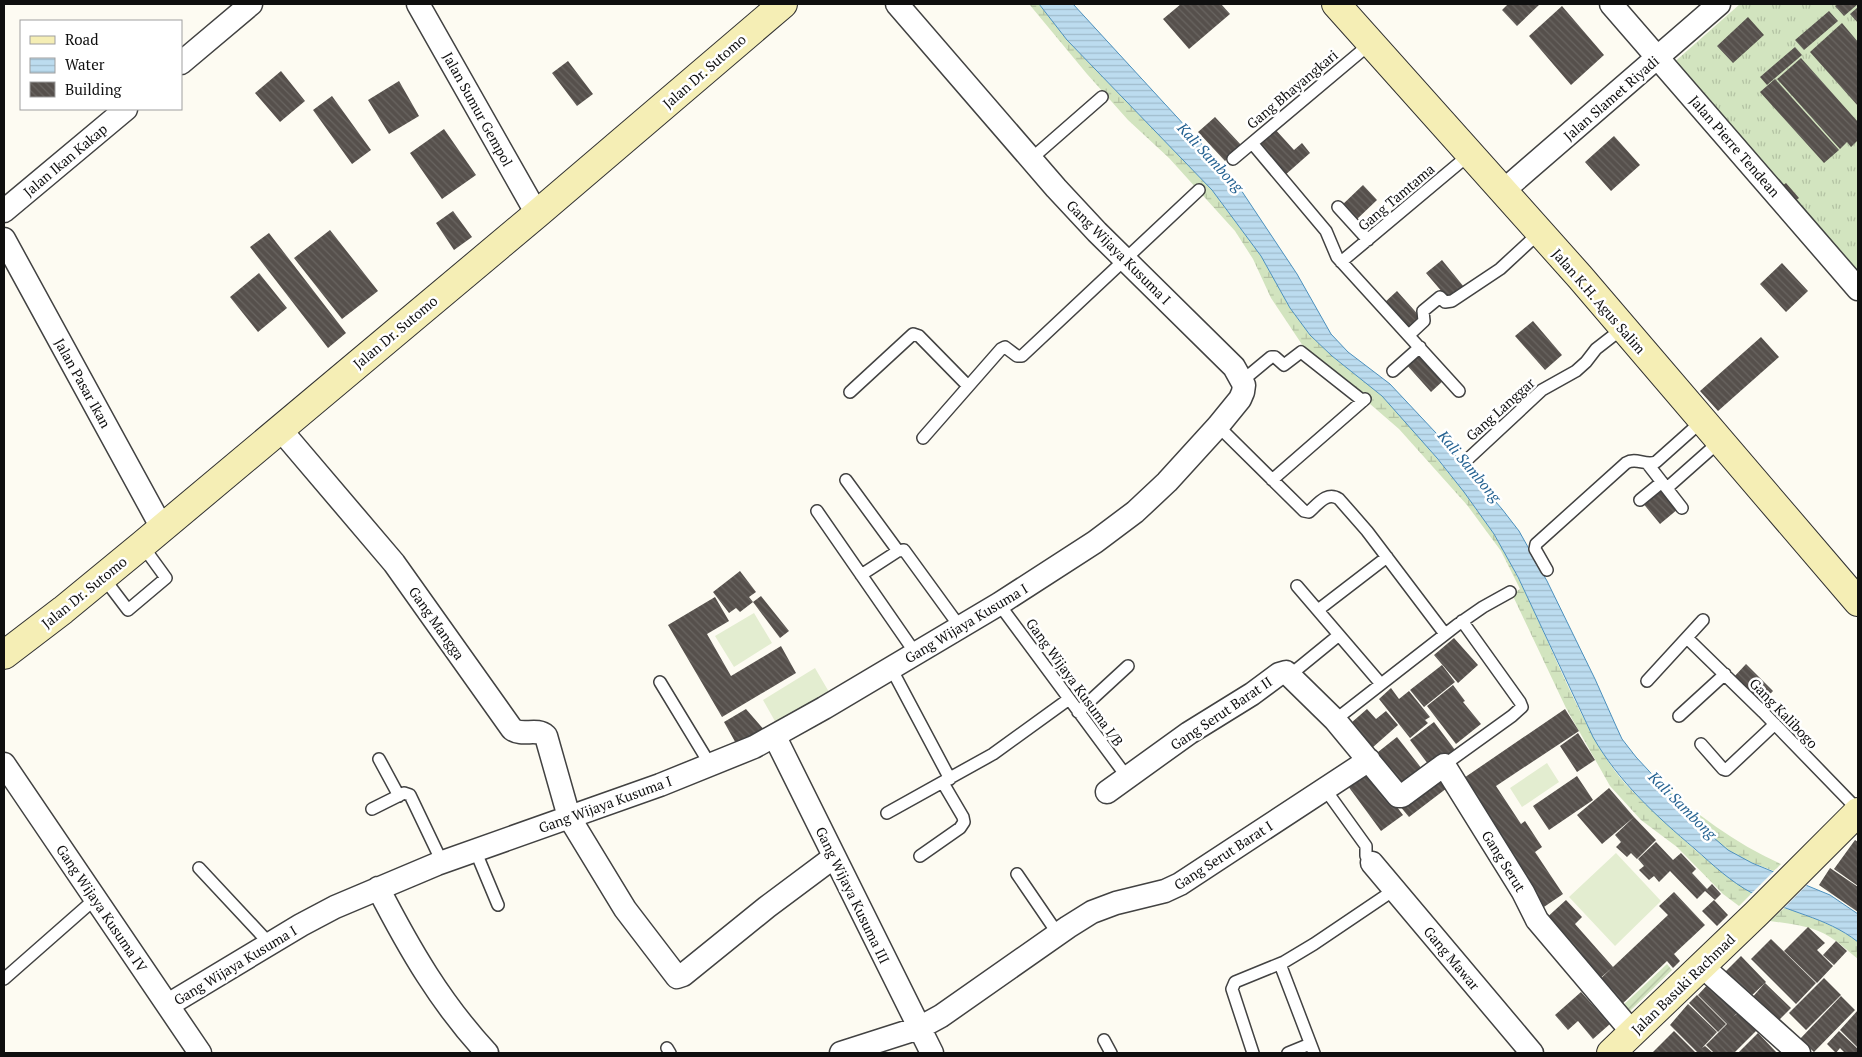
<svg xmlns="http://www.w3.org/2000/svg" width="1862" height="1057" font-family="'PT Serif',serif">
  <defs>
    <pattern id="grass-tufts" width="24" height="20" patternUnits="userSpaceOnUse" patternTransform="scale(1.25)"><rect width="24" height="20" fill="#d2e4bf"/><path d="M3 7l-1-3M5 7V3M7 7l1-3M15 17l-1-3M17 17v-4M19 17l1-3" fill="none" stroke="#b3c2a3"/></pattern>
    <pattern id="wetland-marsh" width="20" height="14" patternUnits="userSpaceOnUse" patternTransform="scale(1.25)"><rect width="20" height="14" fill="#d2e4bf"/><path d="M1 5h8M5 5V1M11 12h8M15 12V8" fill="none" stroke="#b3c2a3"/></pattern>
    <pattern id="garden-furrows" width="10" height="10" patternUnits="userSpaceOnUse" patternTransform="scale(1.25)"><rect width="10" height="10" fill="#d2e4bf"/><path d="M-1 1l2-2M0 10L10 0M9 11l2-2" fill="none" stroke="#b3c2a3"/></pattern>
    <pattern id="water-rules" width="6" height="5" patternUnits="userSpaceOnUse" patternTransform="scale(1.25)"><rect width="6" height="5" fill="#bcdcef"/><path d="M0 2.5h6" fill="none" stroke="#a0bccc"/></pattern>
    <pattern id="building-back-hatch" width="6" height="6" patternUnits="userSpaceOnUse" patternTransform="scale(1.25)"><rect width="6" height="6" fill="#56504c"/><path d="M-1 5l2 2M0 0l6 6M5-1l2 2" fill="none" stroke="#696561"/></pattern>
  </defs>
  <rect width="100%" height="100%" fill="#fdfbf2"/>
  <path fill="url(#grass-tufts)" d="M1740,4H1858V278L1846,265L1845,256L1671,65Z"/>
  <path fill="url(#wetland-marsh)" d="M1029,4H1039L1067,40L1212,190L1261,256L1290,308L1310,335L1332,356L1382,396L1408,423L1464,492L1494,534L1507,557C1544,624 1568,699 1610,764C1621,781 1638,797 1653,811C1684,841 1716,870 1752,893L1739,906L1723,894L1677,847L1641,820L1610,786L1566,708L1512,594L1520,589L1501,551L1467,505L1399,429L1303,346L1271,298L1253,259L1235,231L1169,158L1128,120L1087,74Z
    M1658,781C1695,813 1736,844 1781,864L1774,871C1758,865 1742,860 1728,850C1701,832 1679,805 1658,781Z
    M1784,908C1811,917 1836,925 1858,942V959C1849,952 1840,943 1830,937C1812,926 1791,924 1770,921Z"/>
  <path fill="url(#garden-furrows)" d="M1667,964L1672,970L1625,1016L1619,1009Z"/>
  <path fill="#e3edd0" d="M754,613L772,643L734,667L715,636Z
    M815,668L829,692L776,723L763,700Z
    M1547,763L1559,782L1522,807L1510,788Z
    M1616,853L1661,901L1615,946L1569,897Z"/>
  <path fill="url(#water-rules)" stroke="#4c90bd" d="M1039,4H1073L1233,178L1297,274L1331,334L1348,352L1390,384L1436,433L1502,509L1519,531L1547,581L1595,679L1616,726L1622,739L1636,757L1699,825L1728,850L1752,863L1830,895L1858,914V942C1825,916 1787,913 1752,893C1731,882 1713,865 1695,849C1656,816 1618,781 1593,737L1518,577L1494,534L1464,492L1437,458L1382,396L1332,356L1310,335L1290,308L1261,256L1212,190L1067,40Z"/>
  <path fill="#fdfbf2" d="M1776,869L1809,883L1782,910L1750,895Z"/>
  <path fill="url(#building-back-hatch)" d="M1181,4H1221L1230,14L1189,49L1163,19Z
    M1508,4H1540L1517,26L1502,10Z
    M1838,4H1858L1844,16L1835,6Z
    M1562,6L1604,55L1571,85L1529,36Z
    M1858,7V23L1850,14Z
    M1829,11L1838,21L1804,50L1795,40Z
    M1748,17L1764,35L1733,63L1717,46Z
    M1842,23L1858,42V106L1810,52Z
    M1795,47L1802,55L1767,85L1760,77Z
    M1801,58L1858,122V140L1851,147L1847,142L1840,149L1777,79Z
    M568,61L593,94L577,106L552,73Z
    M281,71L305,101L280,122L255,93Z
    M1775,79L1839,150L1824,163L1760,92Z
    M399,81L419,116L389,134L368,100Z
    M332,96L371,150L352,164L313,110Z
    M1215,117L1242,146L1225,161L1198,132Z
    M1274,128L1294,150L1302,143L1310,153L1284,176L1256,143Z
    M444,129L476,175L442,199L410,153Z
    M1614,136L1640,165L1611,191L1585,162Z
    M1786,183L1799,198L1791,204L1778,189Z
    M1363,185L1377,200L1355,221L1341,206Z
    M453,211L472,237L454,250L436,223Z
    M330,230L378,291L342,319L294,258Z
    M269,233L346,333L328,348L250,247Z
    M1442,260L1464,287L1449,300L1426,273Z
    M1782,263L1808,291L1786,312L1760,284Z
    M259,273L287,308L258,332L230,297Z
    M1397,291L1422,319L1409,330L1384,303Z
    M1533,321L1562,355L1545,370L1515,336Z
    M1761,337L1779,357L1718,411L1700,391Z
    M1419,350L1445,379L1431,392L1405,363Z
    M1660,487L1678,509L1660,524L1642,502Z
    M740,571L756,592L749,597L753,602L740,612L736,608L729,613L713,592Z
    M761,596L789,631L780,638L753,602Z
    M715,597L729,621L707,634L731,676L781,646L796,673L722,717L668,625Z
    M1454,638L1478,665L1458,683L1434,655Z
    M1746,664L1773,691L1761,704L1733,678Z
    M1442,665L1455,682L1424,707L1410,690Z
    M1453,685L1465,701L1463,702L1481,724L1456,744L1427,706Z
    M1391,688L1399,699L1409,691L1430,717L1425,720L1428,723L1410,738L1379,699Z
    M746,709L766,732L738,747L724,722Z
    M1367,709L1376,719L1386,711L1398,725L1372,748L1351,723Z
    M1565,709L1579,731L1496,786L1521,824L1525,821L1542,847L1535,852L1563,894L1541,909L1458,782Z
    M1434,722L1455,750L1431,768L1410,740Z
    M1578,733L1595,760L1577,772L1560,746Z
    M1397,737L1422,769L1398,788L1373,756Z
    M1366,766L1403,815L1381,831L1345,782Z
    M1438,775L1447,788L1409,817L1399,805Z
    M1577,776L1593,800L1549,830L1533,806Z
    M1609,788L1634,817L1602,844L1577,815Z
    M1634,817L1656,840L1637,859L1631,853L1627,857L1616,847L1621,842L1615,835Z
    M1855,840L1858,842V886L1834,869Z
    M1656,842L1673,860L1681,853L1696,869L1692,873L1707,889L1712,884L1721,894L1715,900L1705,891L1697,899L1670,871L1659,882L1654,876L1649,880L1639,870L1644,866L1638,859Z
    M1830,868L1858,887V912L1819,885Z
    M1674,892L1705,925L1674,954L1680,961L1673,968L1667,961L1619,1007L1596,983L1668,915L1659,906Z
    M1566,900L1582,917L1575,924L1613,967L1597,981L1543,921Z
    M1714,900L1728,915L1717,926L1702,911Z
    M1808,927L1825,943L1817,950L1833,966L1817,983L1784,951Z
    M1771,939L1816,983L1796,1004L1751,959Z
    M1836,941L1847,951L1834,965L1823,955Z
    M1741,956L1766,982L1749,998L1724,973Z
    M1824,978L1841,995L1806,1030L1789,1013Z
    M1710,982L1739,1011L1733,1017L1739,1012L1757,1030L1734,1053H1714L1706,1045L1727,1024L1698,995Z
    M1765,983L1791,1008L1776,1023L1751,999Z
    M1581,992L1610,1024L1593,1039L1578,1021L1568,1030L1555,1015Z
    M1697,995L1726,1024L1718,1032L1689,1003Z
    M1841,996L1855,1010L1814,1052L1800,1039Z
    M1688,1004L1717,1032L1702,1048L1705,1046L1713,1053H1698L1670,1025Z
    M1858,1010V1048L1840,1030Z
    M1674,1031L1696,1053H1652Z
    M1839,1031L1858,1049L1857,1053H1845L1840,1048L1836,1053L1827,1044Z
    M1758,1033L1777,1053H1738Z"/>
  <g fill="none" stroke-linecap="round" stroke-linejoin="round">
    <defs>
      <path id="lane" d="M1252,143L1326,231L1337,257L1459,391
        M1031,159L1102,97
        M1233,159L1371,43
        M1338,207L1368,240
        M1341,262L1470,154
        M1409,335L1424,321L1423,311L1440,297L1445,302L1452,301L1500,269L1540,232
        M1393,371L1420,347
        M1242,381L1271,357H1275L1284,365L1301,352L1363,401
        M850,392L913,334L919,336L968,386
        M1218,426L1304,511L1309,512C1318,504 1327,491 1339,499L1367,531L1445,634
        M923,438L1001,349L1005,347L1017,356H1022L1199,190
        M1469,458L1542,390L1576,371L1586,362L1596,349L1623,328
        M1647,463L1682,508
        M846,480L898,551
        M1272,480L1365,399
        M1667,488L1720,441
        M1640,500L1662,482
        M817,511L916,654
        M1547,570L1535,549L1536,544L1626,463C1636,457 1645,466 1656,462L1702,421
        M861,575L898,551L904,550L960,627
        M103,577L128,610L166,578L142,545
        M1297,586L1381,684
        M999,604L1127,777
        M1318,610L1387,557
        M1687,638L1763,712L1858,810
        M891,668L950,779
        M1290,675L1339,635
        M1647,681L1703,620
        M660,682L711,766
        M1078,712L1128,666
        M1679,716L1725,674
        M1335,720L1457,625L1483,607L1510,592
        M1701,744L1723,769L1726,770L1775,724
        M379,759L399,796
        M1444,765L1512,716L1522,707L1520,702L1462,621
        M1325,789L1366,846V856L1372,863
        M372,809L404,793L410,795L442,862
        M887,813L993,754L1069,699
        M475,850L498,905
        M920,856L960,828L964,822L963,817L943,783
        M199,868L270,944
        M1017,874L1058,934
        M1280,964L1314,1053
        M4,979L95,899
        M1104,1040L1111,1053
        M667,1048L670,1053
        M1253,1053L1232,989L1235,982L1284,962L1314,944L1394,890
        M1288,1053L1310,1044"/>
      <path id="street" d="M418,4L537,214
        M1611,4L1858,289
        M181,63L251,4
        M1503,191L1719,4
        M4,211L126,109
        M4,239L162,528
        M280,429L394,563L512,729C523,737 536,727 546,736L569,817L625,909L677,977L683,975L767,907L834,857
        M775,737L932,1053
        M4,764L200,1053
        M1107,792L1189,733L1252,694L1279,674L1286,672L1335,720L1398,796H1402L1444,765L1523,892L1537,920L1632,1032
        M1372,863L1532,1053
        M378,888C410,950 440,1002 487,1053
        M1702,966L1799,1053
        M168,1005L301,925L335,907L437,864L660,785L754,747L824,708L999,604L1095,542L1135,512L1167,482L1218,426L1240,399L1243,392L1244,385L1234,367L1097,232L1056,188L897,4
        M841,1053L919,1028L941,1016L1068,927L1092,912L1116,903L1165,891L1180,884L1369,760"/>
      <path id="secondary" d="M1336,4L1580,277L1858,602
        M4,655L63,610L142,545L537,214L783,4
        M1611,1053L1756,914L1858,812"/>
    </defs>
    <use href="#lane" stroke="#424242" stroke-width="14"/>
    <use href="#street" stroke="#424242" stroke-width="25"/>
    <use href="#secondary" stroke="#313131" stroke-width="30"/>
    <use href="#lane" stroke="#fff" stroke-width="11"/>
    <use href="#street" stroke="#fff" stroke-width="22"/>
    <use href="#secondary" stroke="#f5eeb5" stroke-width="28"/>
  </g>
  <g text-anchor="middle" dominant-baseline="central" stroke-width="5" stroke-linejoin="round" paint-order="stroke">
    <g font-size="14" fill="#0f0f0f" stroke="#fff">
      <text transform="translate(704 71) rotate(-41)">Jalan Dr. Sutomo</text>
      <text transform="translate(1292 89) rotate(-40)">Gang Bhayangkari</text>
      <text transform="translate(1611 98) rotate(-41)">Jalan Slamet Riyadi</text>
      <text transform="translate(478 109) rotate(61)">Jalan Sumur Gempol</text>
      <text transform="translate(1735 146) rotate(49)">Jalan Pierre Tendean</text>
      <text transform="translate(65 160) rotate(-40)">Jalan Ikan Kakap</text>
      <text transform="translate(1396 197) rotate(-40)">Gang Tamtama</text>
      <text transform="translate(1119 252) rotate(45)">Gang Wijaya Kusuma I</text>
      <text transform="translate(1599 301) rotate(49)">Jalan K.H. Agus Salim</text>
      <text transform="translate(395 332) rotate(-40)">Jalan Dr. Sutomo</text>
      <text transform="translate(83 383) rotate(61)">Jalan Pasar Ikan</text>
      <text transform="translate(1500 409) rotate(-42)">Gang Langgar</text>
      <text transform="translate(84 592) rotate(-39)">Jalan Dr. Sutomo</text>
      <text transform="translate(437 623) rotate(55)">Gang Mangga</text>
      <text transform="translate(966 623) rotate(-31)">Gang Wijaya Kusuma I</text>
      <text transform="translate(1075 682) rotate(54)">Gang Wijaya Kusuma I/B</text>
      <text transform="translate(1221 713) rotate(-34)">Gang Serut Barat II</text>
      <text transform="translate(1784 713) rotate(46)">Gang Kalibogo</text>
      <text transform="translate(605 804) rotate(-20)">Gang Wijaya Kusuma I</text>
      <text transform="translate(1223 855) rotate(-33)">Gang Serut Barat I</text>
      <text transform="translate(1504 861) rotate(58)">Gang Serut</text>
      <text transform="translate(853 895) rotate(64)">Gang Wijaya Kusuma III</text>
      <text transform="translate(102 908) rotate(56)">Gang Wijaya Kusuma IV</text>
      <text transform="translate(1452 958) rotate(50)">Gang Mawar</text>
      <text transform="translate(235 965) rotate(-31)">Gang Wijaya Kusuma I</text>
      <text transform="translate(1683 984) rotate(-44)">Jalan Basuki Rachmad</text>
    </g>
    <g font-size="15" font-style="italic" fill="#266392" stroke="#fff">
      <text transform="translate(1211 157) rotate(47)">Kali Sambong</text>
      <text transform="translate(1470 466) rotate(50)">Kali Sambong</text>
      <text transform="translate(1683 805) rotate(45)">Kali Sambong</text>
    </g>
  </g>
  <rect width="1862" height="1057" fill="none" stroke="#0f0f0f" stroke-width="10"/>
  <rect x="20" y="20" width="162" height="90" fill="#ffffff" stroke="#9f9f9f"/>
  <rect x="30" y="36" width="25" height="8" fill="#f5eeb5" stroke="#9f9f9f"/>
  <text x="65" y="45" font-size="15" fill="#0f0f0f">Road</text>
  <rect x="30" y="58" width="25" height="15" fill="url(#water-rules)" stroke="#9f9f9f"/>
  <text x="65" y="70" font-size="15" fill="#0f0f0f">Water</text>
  <rect x="30" y="82" width="25" height="15" fill="url(#building-back-hatch)" stroke="#9f9f9f"/>
  <text x="65" y="95" font-size="15" fill="#0f0f0f">Building</text>
</svg>
